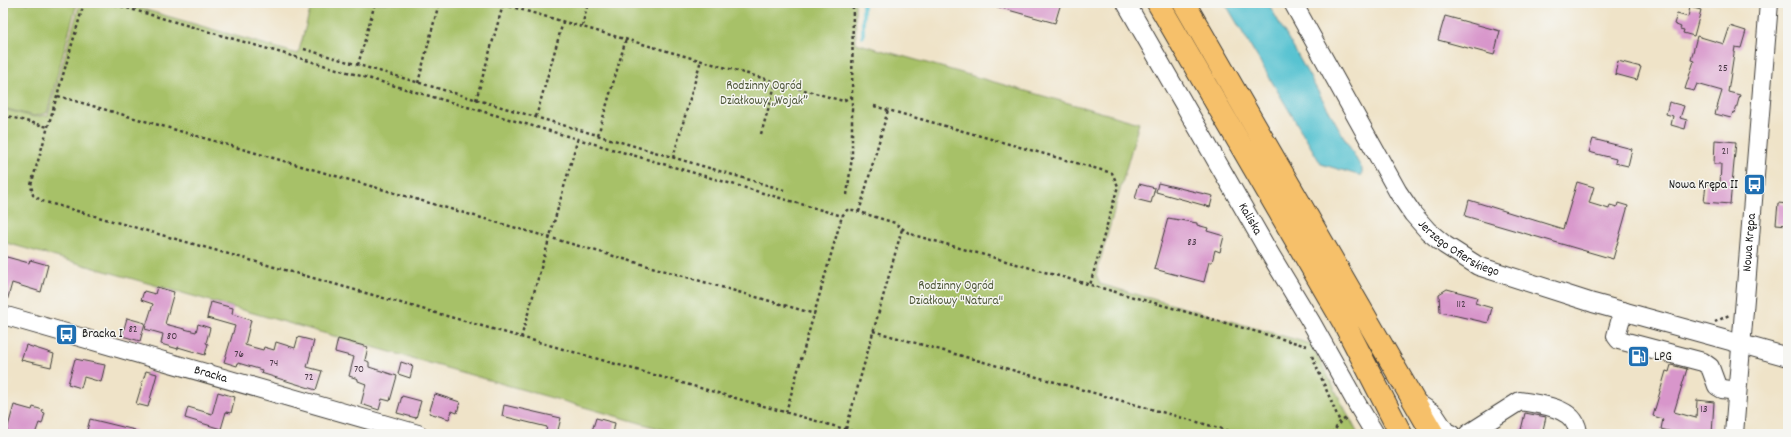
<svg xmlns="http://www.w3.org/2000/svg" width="1791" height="437" font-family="Dekko,sans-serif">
  <rect width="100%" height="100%" fill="#f6f6f2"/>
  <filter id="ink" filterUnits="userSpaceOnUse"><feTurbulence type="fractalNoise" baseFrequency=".025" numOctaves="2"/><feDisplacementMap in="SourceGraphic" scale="8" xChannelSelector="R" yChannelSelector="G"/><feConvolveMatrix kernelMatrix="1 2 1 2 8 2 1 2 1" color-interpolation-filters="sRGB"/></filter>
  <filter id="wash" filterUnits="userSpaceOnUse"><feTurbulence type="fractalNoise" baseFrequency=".012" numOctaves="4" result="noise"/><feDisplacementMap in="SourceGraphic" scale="16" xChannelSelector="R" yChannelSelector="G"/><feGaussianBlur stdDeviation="0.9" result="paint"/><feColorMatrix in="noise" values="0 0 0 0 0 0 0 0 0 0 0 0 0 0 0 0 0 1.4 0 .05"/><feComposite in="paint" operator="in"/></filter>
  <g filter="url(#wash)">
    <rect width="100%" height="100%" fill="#efe3c8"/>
    <path fill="#a7c168" stroke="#626e42" d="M3,3H77L47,113L34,116L3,108Z
      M80,3H122L298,54L312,3H855L856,43L1139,123L1096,275L1100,284L1311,344L1358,434H679L3,242V109L34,117L48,115Z"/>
    <path fill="#58c3d1" stroke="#3a7076" d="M1225,3H1268L1362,169V175H1358L1321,164Z"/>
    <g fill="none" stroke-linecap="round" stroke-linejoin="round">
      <path stroke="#58c3d1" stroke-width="4" d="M863,3V36"/>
    </g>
    <g id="blocks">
      <path fill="#d896cb" d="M994,3H1061L1055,23L994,6Z
        M1690,7L1701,10L1694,36L1683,33L1684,30L1680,29L1681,27L1674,24L1677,14L1688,17Z
        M1445,16L1500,31L1494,55L1438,40Z
        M1730,26L1746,31L1741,48L1735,47L1728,92L1740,95L1735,113L1733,112L1731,118L1715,114L1722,91L1697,84L1694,91L1685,89L1694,61L1691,60L1697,36L1724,44Z
        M1618,61L1641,67L1637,80L1615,74Z
        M1669,102L1684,106L1680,118L1687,120L1685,129L1671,125L1673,116L1666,114Z
        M1593,139L1632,149L1628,166L1615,163L1616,159L1589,152Z
        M1715,140L1736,142L1730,204L1704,202L1706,184L1720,186L1721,164H1714Z
        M1577,182L1594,187L1589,203L1609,209L1610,205L1617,207L1618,203L1628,206L1613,259L1465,216L1469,200L1563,229Z
        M1158,183L1213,196L1210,207L1156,192Z
        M1139,184L1155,188L1151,203L1135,199Z
        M1778,203L1788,204V225L1776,224Z
        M1168,218L1197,223V225L1208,228L1207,231L1224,236L1220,252L1215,250L1212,262H1209L1204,282L1154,269Z
        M3,256L29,263L30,260L48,265L41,292L12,283L6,305L3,304Z
        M157,287L174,292L165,324L196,332L198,324L210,328L206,343L208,344L205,355L178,347V349L161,344L163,334L145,329L153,304L141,300L144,291L155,294Z
        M1447,289L1477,297L1475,303L1492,308L1488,323L1440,312L1439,294Z
        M211,302L233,308L232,314L251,320L245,345L263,350L264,347L274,350L276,342L295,348L298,337L314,341L307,367L322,371L316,390L261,373L262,370L238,363L237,366L224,362L235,326L207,318Z
        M127,318L145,323L140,341L122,336Z
        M338,339L368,347L365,360L369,362V367L397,376L390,401L382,399L379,410L361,404L366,384L358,381V379L349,376L354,357L335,352Z
        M26,345L54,354L51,367L21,360Z
        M75,359L105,365L101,382L84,377L81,388L68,384Z
        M401,362L413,366L410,378L398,374Z
        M1671,365L1687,369L1674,412L1696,418L1697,400L1714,402L1712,434H1679L1661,429L1663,419L1653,416L1666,371L1669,372Z
        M146,371L157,374L148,407L136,404Z
        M218,392L235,397L231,413L226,412L221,429L185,418L188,407L212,414Z
        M435,394L460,402L457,413L452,411L449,419L429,413Z
        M402,396L421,401L416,418L397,413Z
        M14,405L32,410L33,407L43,410L42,412L45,413L42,424L39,423L35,434H6Z
        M504,405L561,418L557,434H545L547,427L502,416Z
        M1525,413L1546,417L1542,434H1520Z
        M596,418L615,423L613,434H591Z
        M90,419L135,430V434H86Z"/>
    </g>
  </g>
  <g filter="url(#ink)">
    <use href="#blocks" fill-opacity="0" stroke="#3c3a36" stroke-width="1"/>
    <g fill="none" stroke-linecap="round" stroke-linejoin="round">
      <defs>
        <g id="minor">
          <path id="s1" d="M1126,3L1267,249L1311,322L1357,404L1375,434"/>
          <path id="s2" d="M1293,3L1398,192L1413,214L1428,231L1445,245L1478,266L1593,303L1788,357"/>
          <path d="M1623,311L1616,336L1619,340L1703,362L1710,367L1717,386L1722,389L1737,391"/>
          <path id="s3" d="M3,315L418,434"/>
          <path d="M1419,404L1434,414L1446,432L1451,434"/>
          <path d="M1468,434L1520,401C1541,405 1577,407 1578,434"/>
          <path id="s4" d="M1734,434L1769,3"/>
        </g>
        <path id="major" d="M1158,3L1344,323L1401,434
          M1184,3L1433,434"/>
      </defs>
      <use href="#minor" stroke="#3c3a36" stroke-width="20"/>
      <use href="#major" stroke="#3c3a36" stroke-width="24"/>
      <path stroke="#3c3a36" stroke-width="2.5" stroke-dasharray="3 3" stroke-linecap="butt" d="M84,3L31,185L33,195L42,201L862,434
        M110,3L842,216
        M498,3L843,101L852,96L853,3
        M582,26L588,3
        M304,49L784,190
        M358,65L375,3
        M418,83L439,3
        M58,96L815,314
        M476,100L503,5
        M874,106L1112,173L1118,186L1090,285
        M3,115L48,127
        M536,117L563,22
        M761,134L776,82
        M598,135L626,39
        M673,158L701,60
        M847,195L852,157V96
        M859,212L888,110
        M1715,322L1729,315
        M873,331L1240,434
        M521,338L578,138
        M1312,356L1340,422
        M786,412L842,216L847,210H853L895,223L910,234L1307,346
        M846,429L902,229
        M1332,434L1340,422L1348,417"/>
      <use href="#minor" stroke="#fff" stroke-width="18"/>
      <use href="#major" stroke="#f6c06b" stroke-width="22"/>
    </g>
  </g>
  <defs>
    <symbol id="bus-square" viewBox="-11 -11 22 22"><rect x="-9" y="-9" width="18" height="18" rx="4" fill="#1f6fb2" stroke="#f6f6f2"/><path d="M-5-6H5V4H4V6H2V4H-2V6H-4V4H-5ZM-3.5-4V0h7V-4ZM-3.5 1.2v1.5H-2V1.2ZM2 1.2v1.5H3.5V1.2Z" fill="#fff"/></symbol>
    <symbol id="fuel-square" viewBox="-11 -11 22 22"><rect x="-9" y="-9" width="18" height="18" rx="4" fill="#1f6fb2" stroke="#f6f6f2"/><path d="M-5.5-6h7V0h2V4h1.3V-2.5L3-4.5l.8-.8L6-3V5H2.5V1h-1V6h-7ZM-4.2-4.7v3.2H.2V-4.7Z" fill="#fff"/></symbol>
  </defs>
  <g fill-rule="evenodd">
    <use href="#bus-square" x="1742" y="172" width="25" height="25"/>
    <use href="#bus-square" x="54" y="322" width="25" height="25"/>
    <use href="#fuel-square" x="1626" y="344" width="25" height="25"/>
  </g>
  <g text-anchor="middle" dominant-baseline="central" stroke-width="3" stroke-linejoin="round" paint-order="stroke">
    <g font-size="11" fill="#4b3a48">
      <text x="1723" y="69">25</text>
      <text x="1725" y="152">21</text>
      <text x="1192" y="243">83</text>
      <text x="1461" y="305">112</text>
      <text x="133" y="330">82</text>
      <text x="172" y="337">80</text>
      <text x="239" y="355">76</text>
      <text x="274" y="364">74</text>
      <text x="359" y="370">70</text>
      <text x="309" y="378">72</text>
      <text x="1704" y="410">13</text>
    </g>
    <g font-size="13" fill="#4d5637" stroke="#f6f6f2">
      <text x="764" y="86">Rodzinny Ogród<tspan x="764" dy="15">Działkowy „Wojak”</tspan></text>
      <text x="956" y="286">Rodzinny Ogród<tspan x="956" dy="15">Działkowy "Natura"</tspan></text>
    </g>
    <g font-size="13" fill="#1c1c1c" stroke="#f6f6f2" text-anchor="start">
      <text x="1738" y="185" text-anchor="end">Nowa Krępa II</text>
      <text x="82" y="334">Bracka I</text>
      <text x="1654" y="357">LPG</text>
    </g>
    <g font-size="13" fill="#1c1c1c" stroke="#f6f6f2">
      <text stroke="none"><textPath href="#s1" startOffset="249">Kaliska</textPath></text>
      <text stroke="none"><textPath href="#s4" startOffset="192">Nowa Krępa</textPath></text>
      <text stroke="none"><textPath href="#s2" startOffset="301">Jerzego Ofierskiego</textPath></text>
      <text stroke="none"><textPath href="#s3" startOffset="216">Bracka</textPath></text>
    </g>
  </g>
  <rect width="1791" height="437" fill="none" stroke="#f6f6f2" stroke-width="16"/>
</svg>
